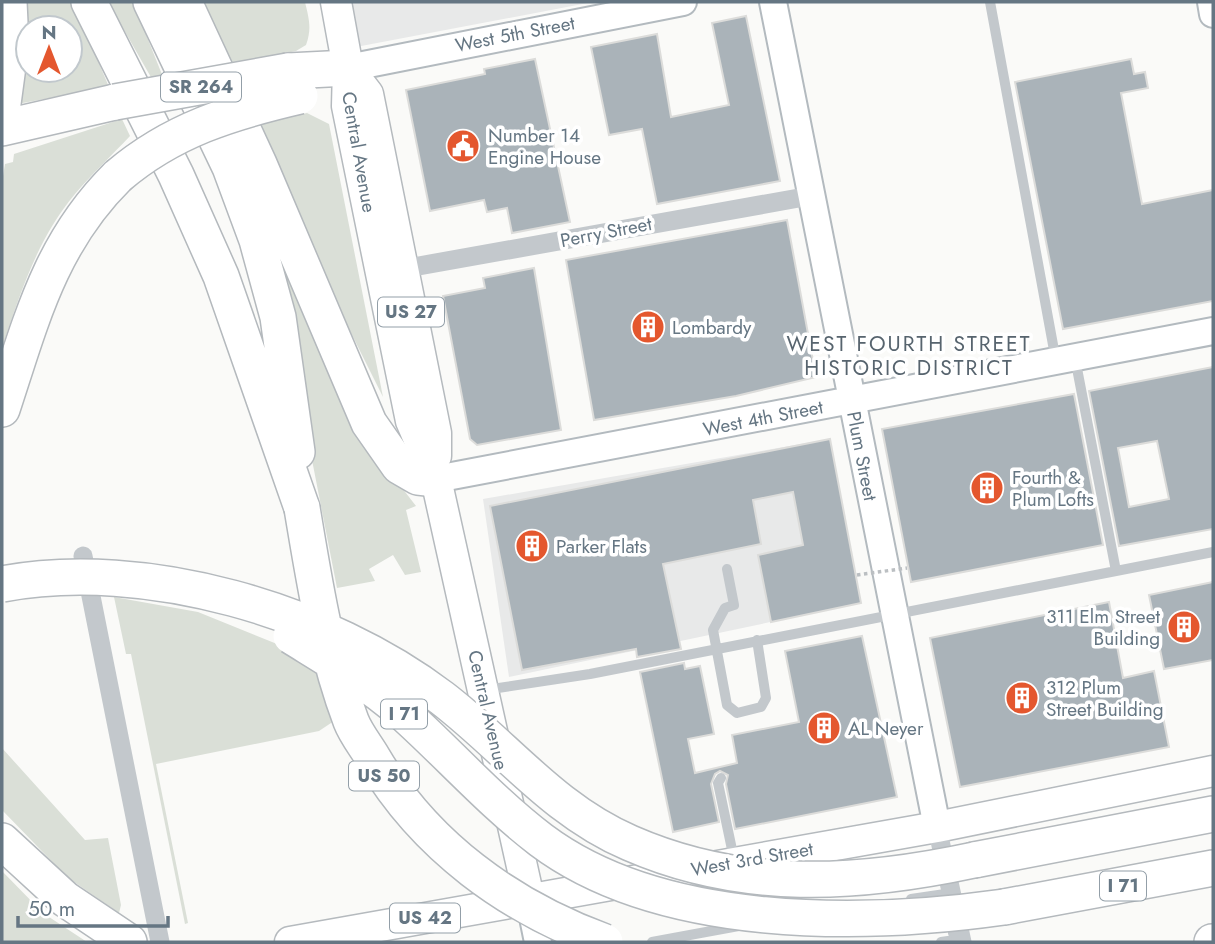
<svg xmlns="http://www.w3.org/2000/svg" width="1215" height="944" font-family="Jost,sans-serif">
  <rect width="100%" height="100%" fill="#fafaf8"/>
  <path fill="#e8e9e9" d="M347,2H593L356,47Z
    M830,439L861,603L509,677L483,499Z"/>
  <path fill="#dadfd7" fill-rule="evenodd" d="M18,2H73L109,87L12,105ZM28,28H70V70H28Z
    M108,2H133L163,77L152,79Z
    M200,2H305C309,19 312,28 306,45L296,51L229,64Z
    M307,113L329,124L383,397L325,281L256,124Z
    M122,119L130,136C112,155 92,174 75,194C37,239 20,294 2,348V182L5,164L13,162L14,154Z
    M282,251L399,484L416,506L406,510L421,572L405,575L393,555L369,569L375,581L337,588L272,255Z
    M114,597L198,612L282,646L313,665L334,721L319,731L156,764L188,923L185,924L131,654H126Z
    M2,748L85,840L108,838L121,905L119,913L67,877L2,810Z
    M2,871L43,913L87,942H2Z"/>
  <path fill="#aab3b9" stroke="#dcdcda" stroke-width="2" fill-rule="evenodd" d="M746,16L780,181L657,204L642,129L609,135L591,47L657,34L671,117L729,105L712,23Z
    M535,59L570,222L512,233L507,208L487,212L484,200L430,211L406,90L485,74L484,69Z
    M1131,59L1134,74L1145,72L1148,88L1121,93L1142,204L1213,190V301L1063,329L1015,82Z
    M787,220L816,377L736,396L594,420L566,260Z
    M534,268L561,430L477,445L470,439L443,296L485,288L483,278Z
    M1213,367V529L1119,546L1089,391ZM1157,441L1169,499L1129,507L1118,448Z
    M1074,394L1103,545L911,582L882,429Z
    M830,439L861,603L771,622L758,555L803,545L793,492L753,500L761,544L663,564L681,649L637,657L636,649L522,670L490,506Z
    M1213,582V660L1164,669L1149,595Z
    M1109,602L1123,678L1154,671L1169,747L960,787L930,638Z
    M862,636L897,797L735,829L726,784L728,775L720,771L715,774L711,784L719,822L673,832L640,672L684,663L685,669L700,666L714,734L688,739L695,773L737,763L732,735L799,722L785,651Z"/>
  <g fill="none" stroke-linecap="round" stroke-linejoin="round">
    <defs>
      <path id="secondary" d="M773,2L937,827
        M1211,2L1213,14
        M348,68L683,2
        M436,479L1213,331
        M529,898L538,942"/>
      <path id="primary" d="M336,2L348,68L347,106L411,421L436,479L529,898
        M348,68L368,94L436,433V456
        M290,942L937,827L1213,771"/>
      <path id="highway" d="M89,2L176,175L221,276L302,508
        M151,2L230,167L257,240L278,317L297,452
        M184,2L259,164L369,423L399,466L418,477L436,479
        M288,71L348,68
        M2,111L11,44L9,2
        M2,128L115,102
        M2,409C31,321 50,243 118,176
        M2,841L65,899L129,942
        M974,860L1213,814
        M1004,907L1213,868
        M1212,942H1213"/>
    </defs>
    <use href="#secondary" stroke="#b3babf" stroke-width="30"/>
    <use href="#primary" stroke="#b5babe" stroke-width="33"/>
    <use href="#highway" stroke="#b4b9bd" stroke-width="38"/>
    <path stroke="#c3c8cc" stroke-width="10" d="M990,2L1056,361
      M1075,358L1116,571
      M727,569L734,605L725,608L713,630L727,705L737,713L761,707L766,698L757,640
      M485,690L590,674L1213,552
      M721,778L718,783L734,859
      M911,899L945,894L947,904
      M652,942L744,925
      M941,942L955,940L953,933"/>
    <path stroke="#c3c8cc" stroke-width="19" d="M402,269L810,196
      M83,556L160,942
      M937,827L962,942"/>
    <use href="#secondary" stroke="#fff" stroke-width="26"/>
    <use href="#primary" stroke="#fff" stroke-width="30"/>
    <use href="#highway" stroke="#fff" stroke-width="35"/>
    <defs>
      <path id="highway-bridge" d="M115,102L288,71
        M118,176C172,130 231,112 300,96
        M302,508C314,579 325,653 351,721C356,734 366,746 373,758C425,846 509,907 605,942
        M2,584C145,557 328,611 442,698C506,747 553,810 630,843C742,892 857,885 974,860
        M291,636C328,659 368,682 401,711C448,753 491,802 541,840C661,930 862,927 1004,907"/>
    </defs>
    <use href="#highway-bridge" stroke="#b4b9bd" stroke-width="38" stroke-linecap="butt"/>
    <path stroke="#bbbfc2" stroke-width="3.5" stroke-dasharray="3.5 3.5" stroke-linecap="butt" d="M857,575L907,568"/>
    <use href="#highway-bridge" stroke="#fff" stroke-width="35"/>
  </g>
  <defs>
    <symbol id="civic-disc" viewBox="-11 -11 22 22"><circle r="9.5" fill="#e4572e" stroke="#fff"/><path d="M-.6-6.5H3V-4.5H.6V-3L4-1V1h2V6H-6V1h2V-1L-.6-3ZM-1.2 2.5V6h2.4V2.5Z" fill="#fff"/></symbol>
    <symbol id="building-disc" viewBox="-11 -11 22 22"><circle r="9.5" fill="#e4572e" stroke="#fff"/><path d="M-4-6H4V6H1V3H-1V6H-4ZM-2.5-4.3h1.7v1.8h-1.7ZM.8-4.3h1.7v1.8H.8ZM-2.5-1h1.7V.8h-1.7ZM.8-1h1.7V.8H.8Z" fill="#fff"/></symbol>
  </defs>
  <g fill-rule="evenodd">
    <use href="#civic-disc" x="444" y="127" width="38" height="38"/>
    <use href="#building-disc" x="629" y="308" width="38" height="38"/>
    <use href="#building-disc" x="968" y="469" width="38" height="38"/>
    <use href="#building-disc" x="513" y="527" width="38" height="38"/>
    <use href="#building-disc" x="1165" y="608" width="38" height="38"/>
    <use href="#building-disc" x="1003" y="679" width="38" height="38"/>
    <use href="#building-disc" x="805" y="709" width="38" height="38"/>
  </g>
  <g text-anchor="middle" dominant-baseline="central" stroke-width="7" stroke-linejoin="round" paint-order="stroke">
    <g fill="#fff" stroke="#939fa8" stroke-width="2">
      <rect x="161" y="72.5" width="80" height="29" rx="5"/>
      <rect x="378" y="297.5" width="66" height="29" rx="5"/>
      <rect x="381" y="699.5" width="46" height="29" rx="5"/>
      <rect x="349" y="761.5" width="70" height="29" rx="5"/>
      <rect x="1100" y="871.5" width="46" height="29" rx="5"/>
      <rect x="390" y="903.5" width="70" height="29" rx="5"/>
    </g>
    <g font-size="18" font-weight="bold" fill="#657683">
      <text x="201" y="87">SR 264</text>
      <text x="411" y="312">US 27</text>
      <text x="404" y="714">I 71</text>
      <text x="384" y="776">US 50</text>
      <text x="1123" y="886">I 71</text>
      <text x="425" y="918">US 42</text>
    </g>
    <g font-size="19" fill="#657683" stroke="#fff">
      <text transform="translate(515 34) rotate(-11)">West 5th Street</text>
      <text transform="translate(359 152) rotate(80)">Central Avenue</text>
      <text transform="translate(606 232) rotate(-11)">Perry Street</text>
      <text transform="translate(763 418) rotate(-11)">West 4th Street</text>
      <text transform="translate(862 456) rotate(79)">Plum Street</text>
      <text transform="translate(488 710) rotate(77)">Central Avenue</text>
      <text transform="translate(752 859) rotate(-10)">West 3rd Street</text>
    </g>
    <g font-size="19" fill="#657683" stroke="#fff" text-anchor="start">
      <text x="488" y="135">Number 14<tspan x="488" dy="22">Engine House</tspan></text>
      <text x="672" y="327">Lombardy</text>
      <text x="1012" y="477">Fourth &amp;<tspan x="1012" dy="22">Plum Lofts</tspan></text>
      <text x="556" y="546">Parker Flats</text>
      <text x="1160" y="616" text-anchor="end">311 Elm Street<tspan x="1160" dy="22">Building</tspan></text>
      <text x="1046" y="687">312 Plum<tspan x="1046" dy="22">Street Building</tspan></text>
      <text x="848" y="728">AL Neyer</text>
    </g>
    <g font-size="21" letter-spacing="2" fill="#57646e" stroke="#fff">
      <text x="909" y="344">WEST FOURTH STREET<tspan x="909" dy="24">HISTORIC DISTRICT</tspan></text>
    </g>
  </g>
  <rect width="1215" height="944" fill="none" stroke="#657683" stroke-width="7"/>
  <g transform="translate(49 49)"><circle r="33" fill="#ffffff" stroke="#c1c8cd" stroke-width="2"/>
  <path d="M0-5L12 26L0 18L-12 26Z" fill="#e4572e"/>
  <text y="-10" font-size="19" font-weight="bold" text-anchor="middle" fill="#657683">N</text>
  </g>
  <path d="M18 916v10h150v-10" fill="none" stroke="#657683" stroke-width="3.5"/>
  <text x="28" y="916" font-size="21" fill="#657683" stroke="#ffffff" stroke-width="5" paint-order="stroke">50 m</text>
</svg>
